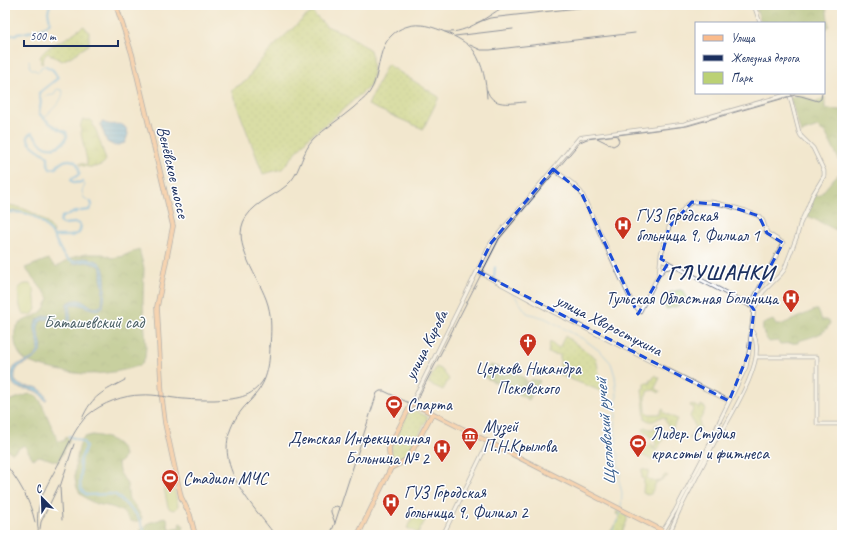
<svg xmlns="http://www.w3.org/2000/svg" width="847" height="540" font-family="Caveat,sans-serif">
  <defs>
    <pattern id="green-dots" width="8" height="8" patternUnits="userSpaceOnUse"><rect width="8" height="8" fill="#bbd175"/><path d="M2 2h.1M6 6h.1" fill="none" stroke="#a0b468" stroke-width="1.8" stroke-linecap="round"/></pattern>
    <pattern id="forest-crowns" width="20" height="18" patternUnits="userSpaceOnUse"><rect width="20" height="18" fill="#94b366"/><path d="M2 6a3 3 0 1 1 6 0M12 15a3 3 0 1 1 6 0" fill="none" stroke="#789257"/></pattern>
    <pattern id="wetland-marsh" width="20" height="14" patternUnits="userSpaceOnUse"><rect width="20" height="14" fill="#bbd175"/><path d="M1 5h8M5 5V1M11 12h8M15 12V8" fill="none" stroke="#a0b468"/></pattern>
    <pattern id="water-rules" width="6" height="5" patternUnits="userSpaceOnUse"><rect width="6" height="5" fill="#6cb3e3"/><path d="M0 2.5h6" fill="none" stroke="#5892bb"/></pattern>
  </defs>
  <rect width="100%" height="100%" fill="#fff"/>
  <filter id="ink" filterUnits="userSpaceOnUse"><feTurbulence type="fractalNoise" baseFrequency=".025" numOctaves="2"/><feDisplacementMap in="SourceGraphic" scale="8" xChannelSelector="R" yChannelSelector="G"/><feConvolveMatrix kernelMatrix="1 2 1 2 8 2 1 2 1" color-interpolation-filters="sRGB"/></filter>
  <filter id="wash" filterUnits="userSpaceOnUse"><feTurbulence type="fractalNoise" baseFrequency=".012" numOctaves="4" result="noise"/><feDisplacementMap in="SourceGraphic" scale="16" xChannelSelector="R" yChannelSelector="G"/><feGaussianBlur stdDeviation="0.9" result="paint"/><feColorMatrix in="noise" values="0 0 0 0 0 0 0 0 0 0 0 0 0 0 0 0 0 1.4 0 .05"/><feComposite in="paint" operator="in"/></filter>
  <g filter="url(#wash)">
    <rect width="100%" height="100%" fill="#f2e7ce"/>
    <path fill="url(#green-dots)" stroke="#6b806a" d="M312,12L326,26L347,34L370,50L372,57L373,75L370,86L331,120L309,137L282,169L263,174L231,90L246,81L260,61L280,40L305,17Z
      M84,26L89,32V45C80,50 71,58 61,61L48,53L44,57L43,64L41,63L40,57C49,43 59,44 71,35C76,31 79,29 84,26Z
      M387,64L439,97L423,129L368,105Z
      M10,205C27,208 44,217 54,231L53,234C38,215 30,211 5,210V206Z
      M565,336L596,358L603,392L560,375V355L548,353L550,342L559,348Z
      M436,367L441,369L449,379L443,390L428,383Z
      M655,375L660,378L655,388L660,391L659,393L654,390L648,391L645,397L646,411L649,414H660L662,409L664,410L663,412L677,419L673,428L671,431L665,420L666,418L662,417C654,420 653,424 645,419L642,389L644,388V383H650V379L652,380Z
      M691,404L700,408L701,405L706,408L699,422L700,423L699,426L701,427L697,435L689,439L695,426L690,416L694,408L690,406Z
      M410,408L428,417L407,457L402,461H397L392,456L391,447Z
      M659,424L663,432L661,433L664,437L657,450L649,446L651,443L653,446L656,445L654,437L650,438L647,433H645L643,430L645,427L649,429H655V425Z
      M642,469L649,471L647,478L655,482L661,480L665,475L668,476L656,483L651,494L647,495L643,493L644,479L642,478Z
      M617,511L627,516V521L621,535H605L606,533L609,534L620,516L616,514Z"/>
    <path fill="url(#forest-crowns)" stroke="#587162" d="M755,5H826L829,26L824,31V23H761Z
      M796,96H802L816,102L825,97V109L842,110V166L825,132L821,131L818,127L801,133L790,98Z
      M842,173V233L806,215L814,194L819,196L836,176Z
      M139,249L144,268L143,302L146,347L145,358L141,365C125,371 105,374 87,374C75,374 33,367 24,359C17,354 13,340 15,331C17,319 34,319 42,311C45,308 47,302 49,298L25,268L48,259L56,267L74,257L86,254H103L112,258L123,256Z
      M815,310H818L822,320H826L830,322C829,334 808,338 798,341V343L780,344L778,341L769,342C765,337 761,329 763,324L773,320L776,325H780Z
      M490,365C501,368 520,372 527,381L517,393L484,377L483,376Z
      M532,379L540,381L529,400L518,394L526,384Z
      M29,394L37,396L41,402L58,441H64L66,437L70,440L58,462L39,456L33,459L24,445L12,453L5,448V402Z
      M92,435C105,436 125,442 124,458L118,464L119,471L127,484L129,500L133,503L142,517L141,520C127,526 130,515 119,510C106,503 96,508 83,496C71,486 75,466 78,452C79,448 80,441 83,438C86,436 89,436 92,435Z
      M164,517L167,518L169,529L180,527L179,524L181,523L184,526L183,530L175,533V535H155L154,534V535H142L140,531L141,528L147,526L148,523L159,520Z"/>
    <path fill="url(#wetland-marsh)" stroke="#6b806a" d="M82,120H91L97,133L106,160C101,169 89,168 80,165V163L87,165C87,151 77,131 82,120Z"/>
    <path fill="#bbd175" stroke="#6b806a" d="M25,284H30L34,288L36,309L33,314C21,319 20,308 19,300C19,297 18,293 18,290C19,287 22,285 25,284Z
      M680,290L683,291C692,305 676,306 666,309L662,295Z
      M636,440L657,451L652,460L637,453Z
      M171,475L178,505L177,508L174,510L170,509L168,507L162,479L165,476Z
      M416,511L427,517L418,533L407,528Z"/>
    <path fill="url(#water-rules)" stroke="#4471a0" d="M103,122C114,129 124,117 128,134L125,143L115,146L107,142L101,126V123Z
      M83,258C89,259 97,259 101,264C108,272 105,297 103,307L98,310C88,310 80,302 71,305C67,315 76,318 65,327C54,325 57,317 42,320C31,331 46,341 40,352C33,366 13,360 15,380C24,394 38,377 47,399L45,401C43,397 40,393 35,391C27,387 14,392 12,380C9,360 26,365 35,356C47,344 24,326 42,317C51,312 57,319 64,324H66C70,318 66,311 67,303C71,301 76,299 80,300C89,302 92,312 102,305L103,287L101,279V271L100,266L86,262L73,264V261Z"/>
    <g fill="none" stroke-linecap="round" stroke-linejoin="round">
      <path stroke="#6cb3e3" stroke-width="1" d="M29,60L30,68L39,72L41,67L46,66
        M44,118C51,110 63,102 63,91L59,89L56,90L54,95L46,96
        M83,182L85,185L82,191L84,198L91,202
        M494,279L495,267
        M498,284L514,295L527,313L545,318L585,340L601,352L611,363L615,376L617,395L615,432L617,440L615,445L616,450L619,455L618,464L621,472L619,480L622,493L621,508
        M611,535L621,512"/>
      <path stroke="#6cb3e3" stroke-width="2.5" d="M5,37C16,32 47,33 50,21L48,12L50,5
        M46,66L53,70L58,78L39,93L41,102L39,113C44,120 59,130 66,132L67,136C63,147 54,149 43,146L32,133L28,135C26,146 41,150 48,157V164L50,169L56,168C65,155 81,158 79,175L72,178L71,180L74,183L83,182
        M81,211L89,210L92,205L91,202
        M5,212C16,212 28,212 38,219C44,223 51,231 54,237C60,247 62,260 75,262
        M54,236H71L79,233C86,217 68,225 62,224L60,221L62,217L78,211
        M69,436L83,442L86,446C85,452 81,456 80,461C79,465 81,468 81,471C81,480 77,490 87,495L111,494L116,495L136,514L140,520L145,535"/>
    </g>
  </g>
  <g filter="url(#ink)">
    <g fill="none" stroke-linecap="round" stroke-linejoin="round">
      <defs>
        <path id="minor" d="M754,5L760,23
          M553,169L572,183L581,192L632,302L640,311L659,274L661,254L669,227L687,205L692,202H712L729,206L746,211L759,216L763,221L767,233L783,243L750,306
          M661,259L751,306
          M477,271L551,311L729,401
          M659,274L665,268L673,266
          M756,357H817V424H842
          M412,403L491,243L579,138L583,137L684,124L789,94
          M663,531L675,511L709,446L720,420L746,367L749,352L754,309L763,292L781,274L784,270L797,236L800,224L807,209L812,196L824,176V171L813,148L801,136L799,132L789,93
          M669,534L679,511L715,441L722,432C733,411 761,367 756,343C756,339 754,335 752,331
          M443,535L488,442"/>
        <path id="major" d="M116,5L132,54L173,226L157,307L162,399L165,423L181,497L190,515L195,535
          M391,468L389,452V447L412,403L671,535
          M358,535L391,468L408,459L432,414"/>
      </defs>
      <use href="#minor" stroke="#666f85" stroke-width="4.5"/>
      <use href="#major" stroke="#666f85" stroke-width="5.5"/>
      <use href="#minor" stroke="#fff" stroke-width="3"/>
      <use href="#major" stroke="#fabb8c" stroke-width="4"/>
      <path stroke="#1b2f5e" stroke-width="1" d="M597,138L613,146L617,144L619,141L617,136L613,135
        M335,523L331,512V508L336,506L339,507L340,510
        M330,535L335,523L377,393L380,391H384L409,403L417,400L499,239L580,142L587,139L687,126L795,95L801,96L818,101L821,99L822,93"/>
      <path stroke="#1b2f5e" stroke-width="1" d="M476,23L490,18L604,5
        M445,32C468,34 488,15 507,5
        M455,36L513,29
        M470,45L481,50H490L635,33
        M487,90C492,108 511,103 525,102
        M270,343C270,362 268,380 255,395C251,401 245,405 241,411C205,457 247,498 275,535
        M270,347C271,333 272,319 268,305C261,279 229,243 246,217C257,200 279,195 291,181C301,169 302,152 313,140C325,128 340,119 353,108C358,103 365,99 369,93C381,76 376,50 392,35C399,28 411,24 420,25C433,25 467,40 474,51C483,65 486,81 487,98
        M82,419C92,395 103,392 125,380
        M5,464C19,481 30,500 35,522
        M62,520L60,487L74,444
        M40,529L41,522L59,485
        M39,535C33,503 46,488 60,461C68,446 75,427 88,415C102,403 124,395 141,395C156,394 169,398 184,399C194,400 204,400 214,400C235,399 252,399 264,379"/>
    </g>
  </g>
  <path d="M0 0H847V540H0ZM553,169L581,192L638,314L668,263L661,259L669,227L692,202L729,206L759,216L767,233L783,243L750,304L754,310L749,352L729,401L477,271L491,243Z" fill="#f2e7ce" fill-opacity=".55" fill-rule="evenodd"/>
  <path fill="none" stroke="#1d4ed8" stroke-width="3" stroke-dasharray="8 5" stroke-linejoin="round" d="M553,169L581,192L638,314L668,263L661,259L669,227L692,202L729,206L759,216L767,233L783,243L750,304L754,310L749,352L729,401L477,271L491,243Z"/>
  <defs>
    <symbol id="hospital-pin" viewBox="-11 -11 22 30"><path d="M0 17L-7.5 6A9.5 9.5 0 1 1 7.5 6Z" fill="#c8321e" stroke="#fff"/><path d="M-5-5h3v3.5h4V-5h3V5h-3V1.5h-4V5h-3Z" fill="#fff"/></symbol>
    <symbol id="church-pin" viewBox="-11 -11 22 30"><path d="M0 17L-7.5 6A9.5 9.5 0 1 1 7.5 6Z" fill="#c8321e" stroke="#fff"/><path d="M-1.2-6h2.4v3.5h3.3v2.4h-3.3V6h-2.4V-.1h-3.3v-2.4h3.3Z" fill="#fff"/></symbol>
    <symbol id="stadium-pin" viewBox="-11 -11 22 30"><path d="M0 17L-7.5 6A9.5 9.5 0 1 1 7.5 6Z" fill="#c8321e" stroke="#fff"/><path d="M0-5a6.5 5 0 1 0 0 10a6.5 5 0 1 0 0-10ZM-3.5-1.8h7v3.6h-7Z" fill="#fff"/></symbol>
    <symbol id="museum-pin" viewBox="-11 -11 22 30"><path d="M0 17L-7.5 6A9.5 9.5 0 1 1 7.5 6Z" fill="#c8321e" stroke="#fff"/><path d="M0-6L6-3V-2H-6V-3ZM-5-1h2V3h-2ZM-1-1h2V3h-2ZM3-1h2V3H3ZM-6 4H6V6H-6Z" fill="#fff"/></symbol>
  </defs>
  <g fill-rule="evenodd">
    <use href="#hospital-pin" x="613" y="215" width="20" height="27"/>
    <use href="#hospital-pin" x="781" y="288" width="20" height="27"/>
    <use href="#church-pin" x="518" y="332" width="20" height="27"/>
    <use href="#stadium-pin" x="384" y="394" width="20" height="27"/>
    <use href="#museum-pin" x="460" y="426" width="20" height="27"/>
    <use href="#stadium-pin" x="628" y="433" width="20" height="27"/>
    <use href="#hospital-pin" x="432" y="438" width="20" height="27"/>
    <use href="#stadium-pin" x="160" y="468" width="20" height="27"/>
    <use href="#hospital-pin" x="381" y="492" width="20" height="27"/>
  </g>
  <g text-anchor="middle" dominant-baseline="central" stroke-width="3" stroke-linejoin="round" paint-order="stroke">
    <g font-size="17" fill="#1b2f5e" stroke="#fff">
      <text transform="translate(173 172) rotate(77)">Венёвское шоссе</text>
      <text transform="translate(609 325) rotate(27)">улица Хворостухина</text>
      <text transform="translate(426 345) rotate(-63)">улица Кирова</text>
    </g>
    <g font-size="17" fill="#1b2f5e" stroke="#fff" text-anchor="start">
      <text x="636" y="215">ГУЗ Городская<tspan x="636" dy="20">больница 9, Филиал 1</tspan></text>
      <text x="778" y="298" text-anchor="end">Тульская Областная Больница</text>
      <text x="528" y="368" text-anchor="middle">Церковь Никандра<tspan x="528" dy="20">Псковского</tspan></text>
      <text x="407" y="404">Спарта</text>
      <text x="483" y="426">Музей<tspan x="483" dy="20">П.Н.Крылова</tspan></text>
      <text x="651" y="433">Лидер. Студия<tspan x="651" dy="20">красоты и фитнеса</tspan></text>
      <text x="429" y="438" text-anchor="end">Детская Инфекционная<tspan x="429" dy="20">Больница № 2</tspan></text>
      <text x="183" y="478">Стадион МЧС</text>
      <text x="404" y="492">ГУЗ Городская<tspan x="404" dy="20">больница 9, Филиал 2</tspan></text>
    </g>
    <g font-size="17" fill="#4b6065" stroke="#fff">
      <text x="94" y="322">Баташевский сад</text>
    </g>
    <g font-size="18" font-style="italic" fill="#375d8d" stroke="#fff">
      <text transform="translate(605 432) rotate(-95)">Щегловский ручей</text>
    </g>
    <g font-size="21" font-weight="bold" letter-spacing="1" fill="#1b2f5e" stroke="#fff">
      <text x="721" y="272">ГЛУШАНКИ</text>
    </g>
  </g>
  <rect width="847" height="540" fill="none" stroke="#fff" stroke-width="20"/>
  <rect x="695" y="22" width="130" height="72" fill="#ffffff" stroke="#a4acbf"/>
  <rect x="703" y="35" width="20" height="6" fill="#fabb8c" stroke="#a4acbf"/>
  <text x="731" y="42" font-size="12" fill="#1b2f5e">Улица</text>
  <rect x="703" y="55" width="20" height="6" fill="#1b2f5e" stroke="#a4acbf"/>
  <text x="731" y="62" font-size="12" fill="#1b2f5e">Железная дорога</text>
  <rect x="703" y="72" width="20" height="12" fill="#bbd175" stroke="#a4acbf"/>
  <text x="731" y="82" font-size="12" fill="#1b2f5e">Парк</text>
  <g transform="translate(42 498) rotate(337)" stroke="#ffffff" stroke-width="3" paint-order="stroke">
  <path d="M0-3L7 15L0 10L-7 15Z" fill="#1b2f5e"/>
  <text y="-6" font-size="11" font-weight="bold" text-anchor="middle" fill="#1b2f5e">С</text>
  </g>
  <path d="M24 40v6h94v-6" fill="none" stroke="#1b2f5e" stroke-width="2"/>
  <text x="30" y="40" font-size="12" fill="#1b2f5e" stroke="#ffffff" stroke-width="3" paint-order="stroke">500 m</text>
</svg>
